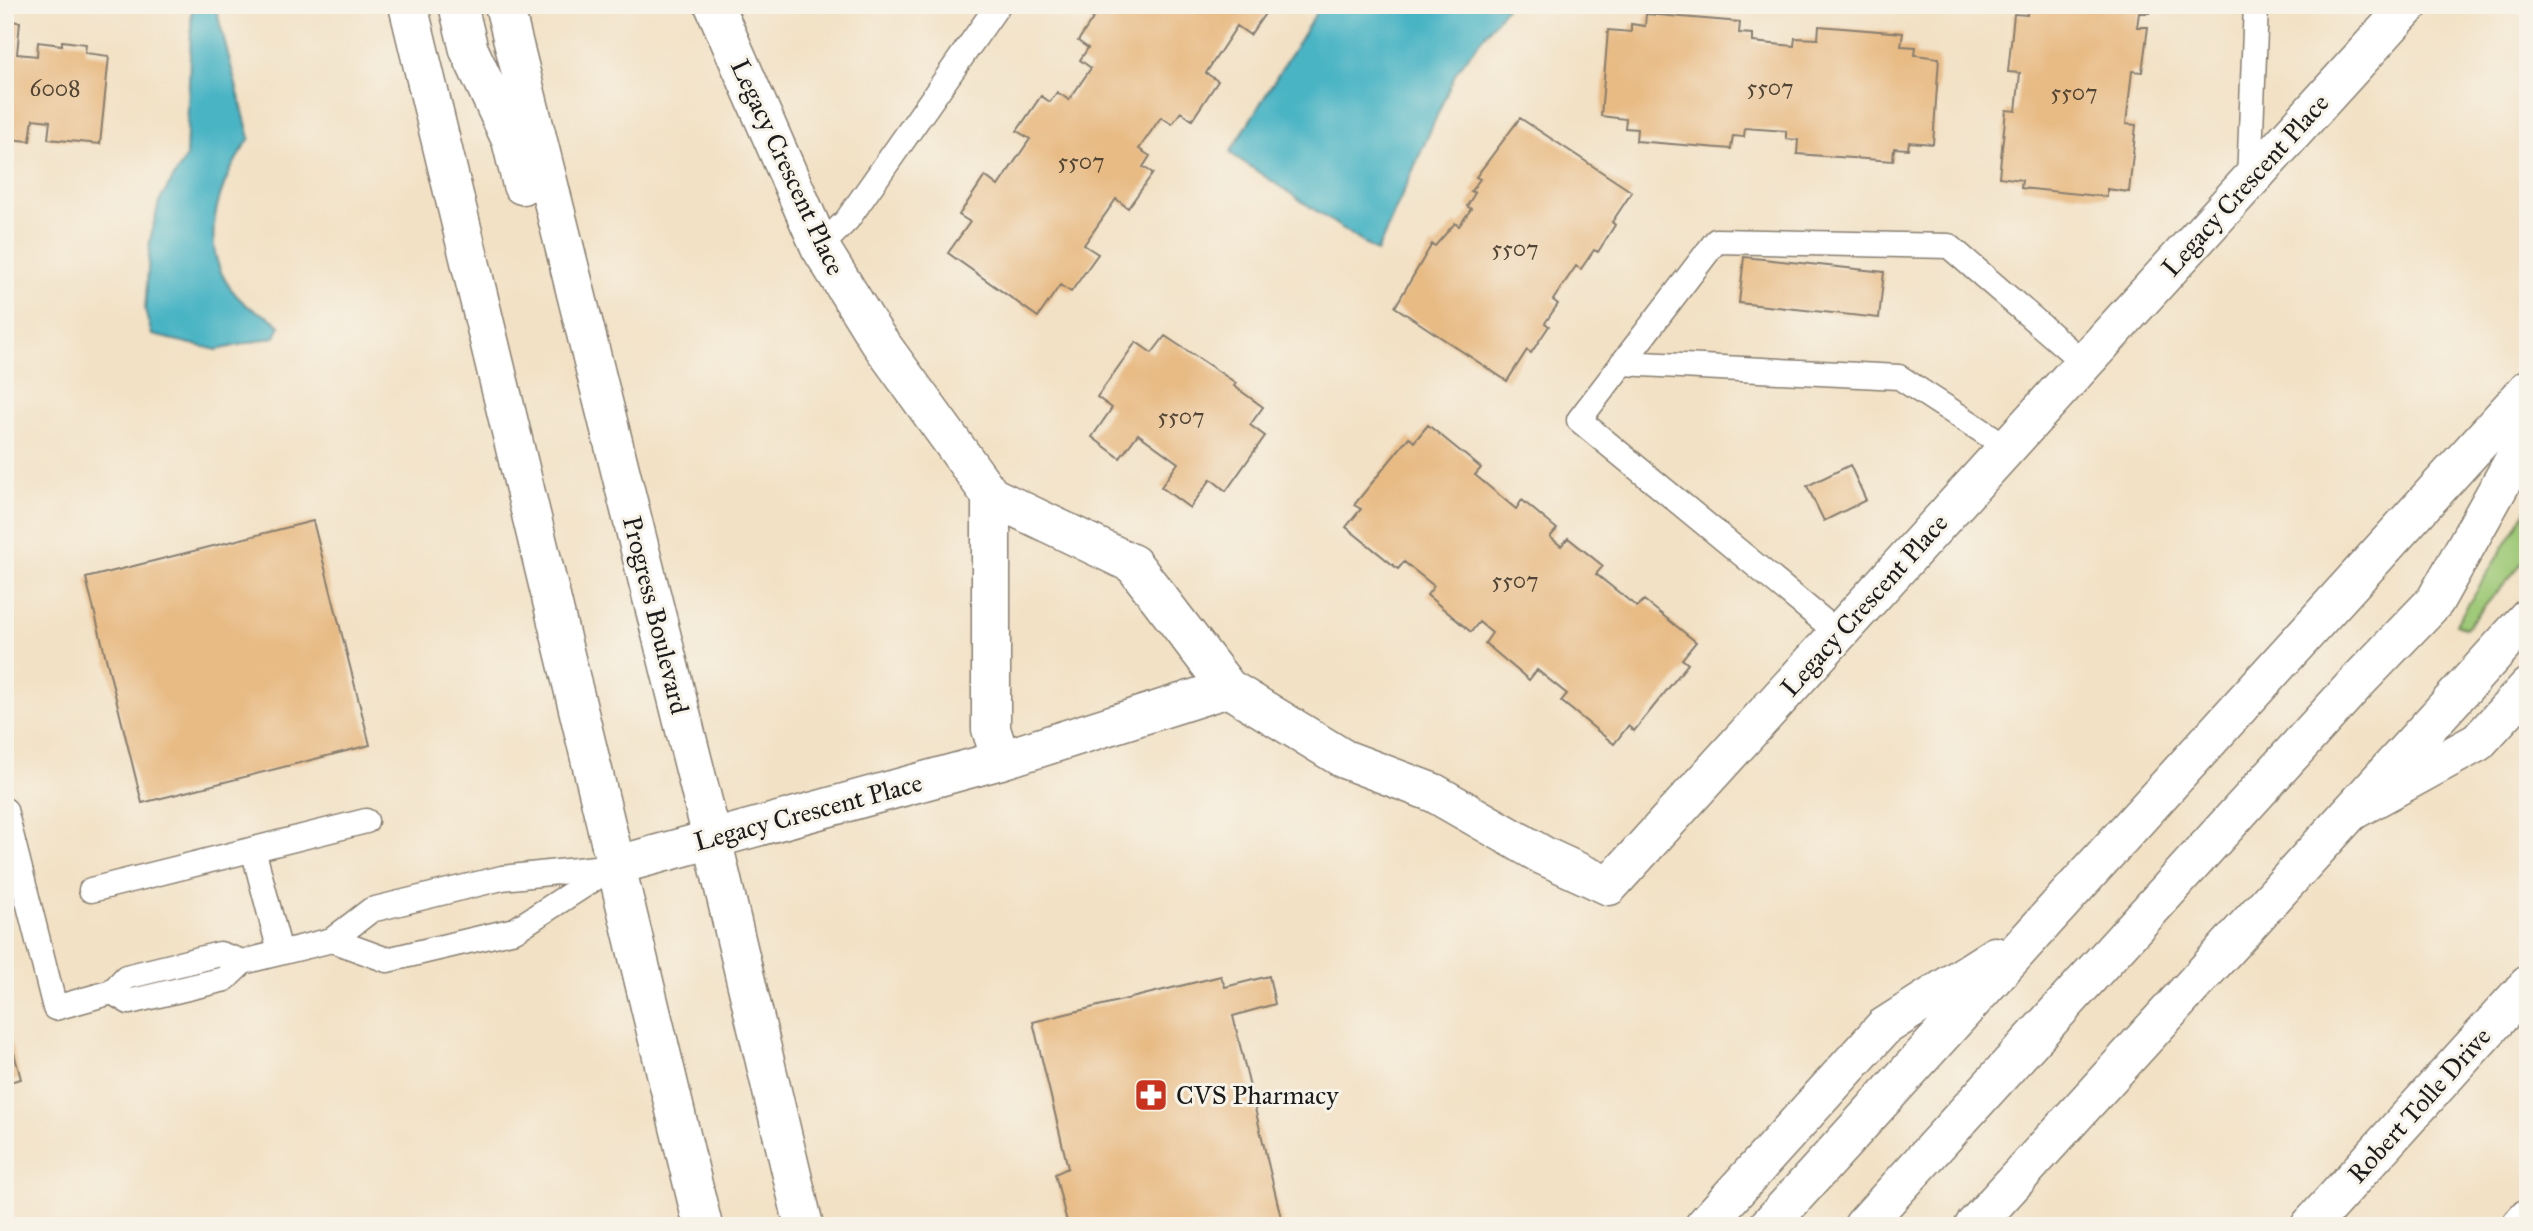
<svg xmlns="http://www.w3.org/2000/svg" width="2533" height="1231" font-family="'IM FELL Great Primer',serif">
  <rect width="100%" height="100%" fill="#f7f3e8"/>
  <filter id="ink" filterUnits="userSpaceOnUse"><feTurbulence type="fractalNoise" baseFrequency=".0143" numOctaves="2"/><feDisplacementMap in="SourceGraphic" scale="14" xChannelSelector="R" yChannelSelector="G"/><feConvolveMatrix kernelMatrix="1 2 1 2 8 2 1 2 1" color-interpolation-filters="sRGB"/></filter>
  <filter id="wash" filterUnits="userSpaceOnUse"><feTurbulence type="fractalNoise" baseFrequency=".00686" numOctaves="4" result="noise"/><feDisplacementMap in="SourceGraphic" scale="28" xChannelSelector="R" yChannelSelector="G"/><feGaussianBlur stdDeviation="1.57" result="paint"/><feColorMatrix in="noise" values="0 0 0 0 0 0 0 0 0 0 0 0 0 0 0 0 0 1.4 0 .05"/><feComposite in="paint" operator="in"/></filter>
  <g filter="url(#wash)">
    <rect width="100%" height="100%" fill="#f2e1c5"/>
    <path fill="#9cc875" stroke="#5c7248" stroke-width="2" d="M2528,507V556L2466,628L2456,624Z"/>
    <path fill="#48b4c4" stroke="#326870" stroke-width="2" d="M192,5H215L250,138C215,188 192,256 244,303C255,313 270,314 280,326L275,337L217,350L152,335L145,311L150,240L159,202L186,157Z
      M1321,5H1508L1456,72L1377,252L1230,153Z"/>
    <g id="blocks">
      <path fill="#e8bb85" d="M1102,5L1116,11L1120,5H1271L1250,35L1237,26L1206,73L1218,81L1192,120L1181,112L1172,124L1161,117L1139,149L1150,156L1143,167L1153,173L1128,208L1116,199L1084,245L1098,254L1071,292L1060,285L1038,317L948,253L970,222L959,215L985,176L998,186L1030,139L1017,131L1041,96L1050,102L1057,92L1069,100L1091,68L1080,60L1088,48L1078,41Z
        M2028,5H2150L2149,13H2139L2137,27H2148L2142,72L2132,71L2126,124L2136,125L2129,192L2107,189V197L2021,188L2022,180L1999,177L2006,110L2016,111L2020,73L2008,72L2014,14L2027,15Z
        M1646,14L1740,22L1739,33L1753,34V42L1794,46L1795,38L1818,39L1819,26L1903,33L1901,46L1916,47L1915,55L1939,58L1933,144L1909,142L1908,149L1894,148L1893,161L1797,154L1798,140L1786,139V131L1745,128L1744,137L1733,136L1731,149L1636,141L1637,129L1625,128L1626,119L1601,116L1608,30L1631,32V24L1645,26Z
        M5,21L20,22L17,54L37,56L38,42L62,45V41L86,44L85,53L109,56L100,144L48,139L50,121L33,119L30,141L5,139Z
        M1520,118L1632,192L1612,222L1615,225L1598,252L1594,250L1581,269L1576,266L1561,288L1553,300L1558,304L1545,323L1549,326L1531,353L1527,350L1507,381L1395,307L1432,244L1435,246L1455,223L1459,226L1471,209L1467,206L1475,193L1471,191L1480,179L1476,177Z
        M1744,257L1884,272L1879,318L1739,303Z
        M1165,336L1236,383L1234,386L1263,407L1250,425L1265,436L1226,491L1211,479L1190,508L1161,487L1178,463L1138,434L1120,458L1092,437L1112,408L1097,397L1136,342L1152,353Z
        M1428,425L1481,468L1475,475L1516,509L1522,500L1557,529L1550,537L1561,546L1568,538L1603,566L1596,574L1637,607L1644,600L1696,642L1682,659L1688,664L1634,731L1628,726L1614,744L1561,701L1567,694L1537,670L1529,680L1485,643L1492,633L1479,622L1471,632L1427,595L1434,586L1404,562L1398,569L1346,527L1361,509L1354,505L1409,437L1414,442Z
        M1850,465L1866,500L1824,521L1807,486Z
        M313,521L370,745L142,803L86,578Z
        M1221,976L1225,987L1269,976L1275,1004L1233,1016L1283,1226H1068L1055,1174L1068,1168L1033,1022Z
        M5,1020L21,1079L5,1083Z"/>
    </g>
  </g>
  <g filter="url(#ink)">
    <use href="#blocks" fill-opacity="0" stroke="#877e70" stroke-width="2"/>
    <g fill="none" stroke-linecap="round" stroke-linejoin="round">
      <defs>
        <path id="lane" d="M2249,181L2256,5
          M820,247L847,220L998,5
          M1622,363L1899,377L2007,447
          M1838,633L1579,420L1716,241L1949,246L2084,363
          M5,810L55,1008L112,992
          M253,849L280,952
          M91,890L366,821
          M332,940L387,960L515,930L611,868
          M243,962L220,954L126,977L112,992L129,1002L225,979L243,962L332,940L371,910L502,878L614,866"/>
        <path id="street" d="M714,5L820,247L876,337L991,496L1133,564L1228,688L1344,759L1434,793L1544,856L1609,886L2409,5
          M991,496V729L1001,760
          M614,866L1001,760L1228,688
          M2310,1226L2528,985
          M2521,1226L2528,1218"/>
        <path id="secondary" d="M408,5L703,1226
          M458,5L469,50L511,140L522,185
          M504,5L712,838L804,1226"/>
        <path id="primary" d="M1704,1226L1884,1027L1995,956
          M1768,1226L2528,389
          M1863,1226L2358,681L2435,601L2528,435
          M1974,1226L2528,617"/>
        <path id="highway" d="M2352,811L2478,742L2528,687"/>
      </defs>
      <use href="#lane" stroke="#877e70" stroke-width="27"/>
      <use href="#street" stroke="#877e70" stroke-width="41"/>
      <use href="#secondary" stroke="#877e70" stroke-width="41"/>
      <use href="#primary" stroke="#877e70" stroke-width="41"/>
      <use href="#highway" stroke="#877e70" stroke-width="41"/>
      <use href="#lane" stroke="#fff" stroke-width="24"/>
      <use href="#street" stroke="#fff" stroke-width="38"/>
      <use href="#secondary" stroke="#fff" stroke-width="38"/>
      <use href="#primary" stroke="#fff" stroke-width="38"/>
      <use href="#highway" stroke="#fff" stroke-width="38"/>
    </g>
  </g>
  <defs>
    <symbol id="pharmacy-square" viewBox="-11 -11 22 22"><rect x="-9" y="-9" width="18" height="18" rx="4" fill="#c8321e" stroke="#f7f3e8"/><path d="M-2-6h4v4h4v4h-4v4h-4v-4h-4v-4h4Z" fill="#fff"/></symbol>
  </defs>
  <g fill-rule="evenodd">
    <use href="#pharmacy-square" x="1132" y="1076" width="38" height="38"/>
  </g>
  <g text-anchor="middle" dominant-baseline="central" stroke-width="6" stroke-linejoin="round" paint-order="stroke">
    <g font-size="23" fill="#4f4436">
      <text x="1770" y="87">5507</text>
      <text x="55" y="88">6008</text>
      <text x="2074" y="92">5507</text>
      <text x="1081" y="161">5507</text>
      <text x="1515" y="248">5507</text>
      <text x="1181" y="416">5507</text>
      <text x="1515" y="580">5507</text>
    </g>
    <g font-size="26" fill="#1c1c1c" stroke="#f7f3e8">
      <text transform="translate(788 167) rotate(65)">Legacy Crescent Place</text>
      <text transform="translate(2245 185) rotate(-48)">Legacy Crescent Place</text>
      <text transform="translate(1864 605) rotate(-48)">Legacy Crescent Place</text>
      <text transform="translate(656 615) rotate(76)">Progress Boulevard</text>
      <text transform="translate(808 812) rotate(-15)">Legacy Crescent Place</text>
      <text transform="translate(2419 1105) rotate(-48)">Robert Tolle Drive</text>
    </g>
    <g font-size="26" fill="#1c1c1c" stroke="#f7f3e8" text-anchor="start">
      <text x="1176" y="1095">CVS Pharmacy</text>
    </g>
  </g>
  <rect width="2533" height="1231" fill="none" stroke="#f7f3e8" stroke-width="28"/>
</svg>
